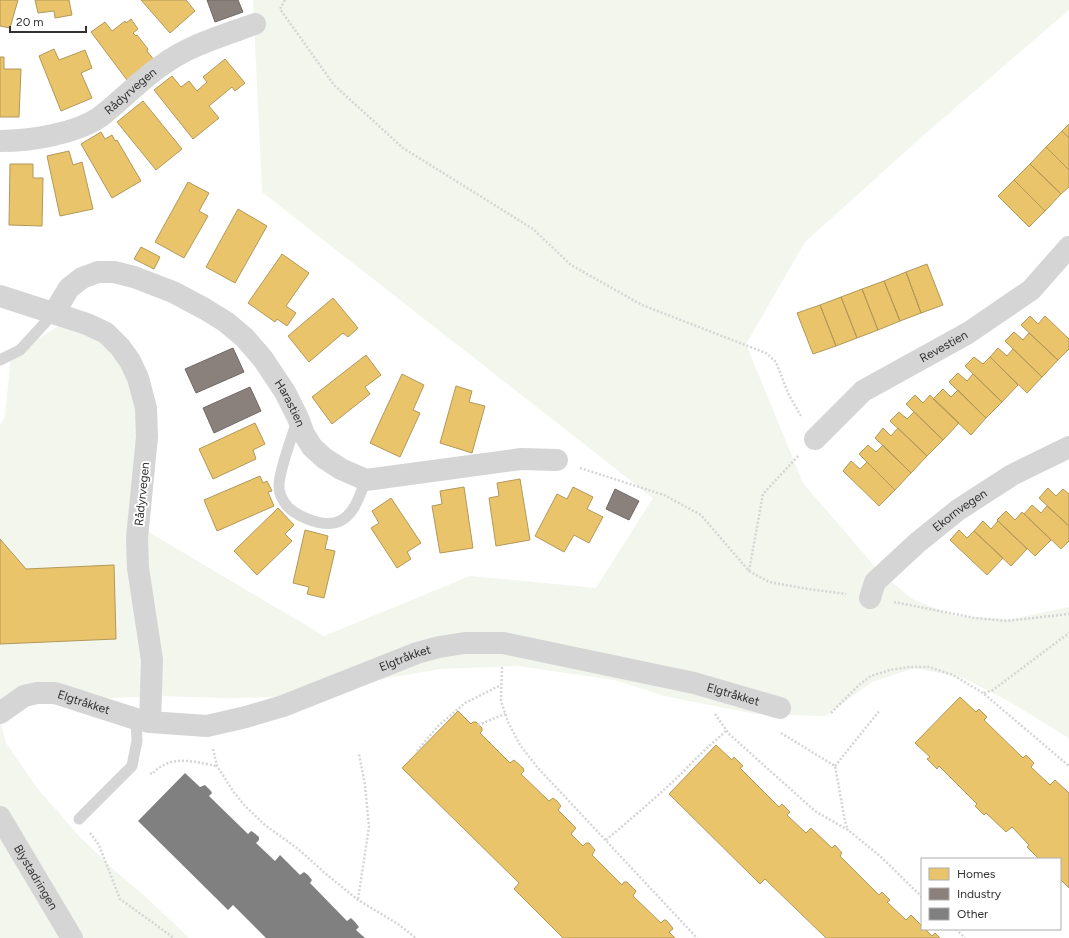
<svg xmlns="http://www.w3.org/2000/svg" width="1069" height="938" font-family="Figtree,sans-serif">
  <rect width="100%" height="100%" fill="#fff"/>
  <path fill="#f2f6ed" d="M253,0H1069V10L926,133L805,242L746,344L803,483L877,569L912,599L955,616L1012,619L1069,607V738L1010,702L963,678L915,668L872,682L825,716L755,714L664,696L615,680L517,666L440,669L366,682L300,696L228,698L158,696L108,698L0,706V425L5,416L11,355L59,326L93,324L148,372L149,421L130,521L324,636L470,576L596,588L653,498L262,192Z
    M0,720L6,743L37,788L79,836L113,869L148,899L189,938H0Z"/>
  <path fill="#e9c46a" stroke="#b29859" d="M0,0H18L10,28L0,26Z
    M35,0H69L72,15L55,18L54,11L38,13Z
    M141,0H186L195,11L170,33Z
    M131,19L138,29L133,33L136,36L137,35L148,49L147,51L154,60L127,80L91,32L105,22L112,31L125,21L126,23Z
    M54,49L59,60L85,50L92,68L81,73L92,98L61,111L39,56Z
    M0,57H4V69H21L19,117H0Z
    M225,59L245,83L235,91L232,87L209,106L219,118L193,139L154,90L172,76L181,87L189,81L197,91L207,82L203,77Z
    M143,101L182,149L156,170L117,122Z
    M1069,124V138L1062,131Z
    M1062,131L1069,138V170L1046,147Z
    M101,132L105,139L112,135L115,141L117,140L141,181L112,198L81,144Z
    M1046,147L1069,170V187L1061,194L1030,164Z
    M69,151L73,165L82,162L93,209L60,216L47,156Z
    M10,164H33V178H43L42,226L9,225Z
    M1030,164L1061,194L1045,211L1014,180Z
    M1014,180L1045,211L1029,227L998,196Z
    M188,182L209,193L199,211L208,216L184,258L155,242Z
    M238,209L267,226L235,283L206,267Z
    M141,247L160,257L154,269L134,259Z
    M282,254L309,273L286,306L296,313L287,326L277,319L275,322L248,303Z
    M927,264L943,305L921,313L906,272Z
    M906,272L921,313L900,321L884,281Z
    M884,281L900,321L878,330L862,289Z
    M862,289L878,330L857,338L841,297Z
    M841,297L857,338L836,346L820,305Z
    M333,298L358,328L348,337L343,333L309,362L288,336Z
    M820,305L836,346L813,354L797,313Z
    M1030,316L1038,324L1045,316L1069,339V349L1058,360L1021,325Z
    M1014,332L1023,340L1029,333L1058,360L1042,377L1005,341Z
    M998,348L1007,356L1013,349L1042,377L1027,393L990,357Z
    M366,355L381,375L365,387L370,394L332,424L312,397Z
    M974,357L983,364L990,357L1018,385L1002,402L965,366Z
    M958,373L967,381L973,374L1002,402L986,418L949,382Z
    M402,374L424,385L413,410L420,413L400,457L370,443Z
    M456,386L472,391L469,402L485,406L472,453L440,443Z
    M943,389L951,397L958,390L986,418L971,435L933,399Z
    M915,395L923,403L930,395L959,423L943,440L906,404Z
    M899,412L907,419L914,412L943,440L927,456L890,421Z
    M255,423L265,444L253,450L256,459L213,479L199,449Z
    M883,428L891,436L898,428L927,456L911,473L875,438Z
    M868,445L876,452L883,445L911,473L895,490L859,454Z
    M851,461L860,469L867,462L895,490L879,506L843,471Z
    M260,476L263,483L267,481L272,491L268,492L274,506L217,531L204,500Z
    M520,479L530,540L496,546L489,498L499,496L497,483Z
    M464,487L473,548L440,553L432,506L442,504L440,491Z
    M573,487L593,497L587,509L603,517L589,543L574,535L564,552L535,536L557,494L567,499Z
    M1048,488L1056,496L1063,489L1069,494V526L1039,498Z
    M391,498L421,543L407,552L411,559L397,568L371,528L379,523L372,511Z
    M1032,505L1041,513L1047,506L1069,526V541L1061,549L1024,514Z
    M278,508L294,525L285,534L292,541L257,575L234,551Z
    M1006,511L1015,520L1022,512L1051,540L1035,556L997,520Z
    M983,521L991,529L998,521L1027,549L1011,566L974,531Z
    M305,530L328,536L325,549L335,551L324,598L307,594L309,587L293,583Z
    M959,530L967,538L974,531L1003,558L987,575L950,540Z
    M0,539L26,569L114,565L116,639L0,644Z
    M960,697L976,712L979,709L987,717L984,720L1023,758L1026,755L1034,763L1031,767L1050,785L1055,780L1069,793V888L1060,879V859H1039L1027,847L1029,845L1012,827L1006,832L986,813L984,815L975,806L977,804L939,766L937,769L927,759L930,757L915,743Z
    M458,711L471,724L473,722H476L482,728V731L480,733L510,763L514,760L523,768L524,771L521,774L549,801L553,798L557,801L561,806L558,810L576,828L571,834L583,846L586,843H589L595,850L592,855L622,885L624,882H627L636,891L633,896L661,923L664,920H666L672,927L673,929L669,932L675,938H563L514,889L519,883L402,768Z
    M716,745L732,760L734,757L743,766L740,768L779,807L782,804L790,812L787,815L806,833L811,828L832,848L835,845L842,853L840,856L879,895L882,892L890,900L887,902L906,920L911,915L922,926V929H925L932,936L935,933L940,938H826L765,879L760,884L669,794Z"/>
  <path fill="#8a817c" stroke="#6f6966" d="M207,0H238L243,12L215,22Z
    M233,348L244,372L196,393L185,369Z
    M250,387L261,411L214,433L203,408Z
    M615,489L639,501L629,520L606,509Z"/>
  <path fill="#808080" d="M185,773L200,787L205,785L211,791L212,793L209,796L248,834L251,831L253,832L259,837V840L256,843L275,861L280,855L300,875L304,872L308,875L312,880L310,883L347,921L351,918L355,922L359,927L356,930L365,938H266L233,905L228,910L138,821Z"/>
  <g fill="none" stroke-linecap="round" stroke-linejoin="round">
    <path stroke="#d5d5d5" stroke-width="2.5" stroke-dasharray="2 2" stroke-linecap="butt" d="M285,0L280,9L334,85L403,148L533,229L571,265L642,305L766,353L776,362L788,393L802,418
      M580,468L664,495L701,515L749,571L769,582L808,589L846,594
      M749,571L763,494L799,455
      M894,602L975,618L1006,621L1069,614
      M502,667L501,701L508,722L520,745L538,768L697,938
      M984,693L993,690L1069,633
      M831,713L860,684L871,676L890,670L909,667H929L953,675L983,693L1069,766
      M715,714L729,734L815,811L848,830L880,856L922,897
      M478,725L505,714
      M781,733L835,766L845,821L848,830
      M213,749L217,766L233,791L245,806L266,826L297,848L326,874L358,900L398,924L416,938
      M417,751L438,726L465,703L501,685
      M835,766L880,710
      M150,773L152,774C155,771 158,768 162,766C178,756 200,763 217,766
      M90,833L99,845L120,899L174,938
      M606,840C632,818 658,796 682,773C696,758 711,744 726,731
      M358,899L369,827L365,785L359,754
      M956,929L965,938"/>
    <path stroke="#d5d5d5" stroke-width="11" d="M0,360L20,350L54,313
      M297,421C292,437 279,470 279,486C279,489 280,495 282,498C289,515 323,529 340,521C355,514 360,494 366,480
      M79,819L132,766L137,741L136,719"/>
    <g stroke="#d5d5d5" stroke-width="22">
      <path id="s1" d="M0,141C30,141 75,134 100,117C121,101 139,81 161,66C189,45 222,36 255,24"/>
      <path d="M0,296L87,324L106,333L120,347L130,361L138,378L146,408L147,437L137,538L138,568L152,660L150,722"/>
      <path id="s2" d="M54,313L69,288L82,278L98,272H114L134,277L173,292L205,309L226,322L245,338L263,359L285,392L298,418L304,434L312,447L324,458L341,469L366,480L521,459L557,460"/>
      <path id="s3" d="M815,439L863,391L968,333L1031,290L1069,247"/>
      <path id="s4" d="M870,598L875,582L917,543L958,510L1012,475L1069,447"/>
      <path id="s5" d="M0,713L24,696L37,693H55L136,719L150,722L207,726L246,717L283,706L417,653L439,647L465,643H503L694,683L780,708"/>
      <path id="s6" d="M0,817L72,938"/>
    </g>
  </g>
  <g text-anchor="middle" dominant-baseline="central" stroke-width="4" stroke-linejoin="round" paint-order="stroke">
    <g font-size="12" fill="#313131" stroke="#fff">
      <text stroke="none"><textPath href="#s1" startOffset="144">Rådyrvegen</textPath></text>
      <text stroke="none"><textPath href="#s3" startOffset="160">Revestien</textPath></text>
      <text stroke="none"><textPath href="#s2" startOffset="306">Harastien</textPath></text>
      <text transform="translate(142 494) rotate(-84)">Rådyrvegen</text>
      <text stroke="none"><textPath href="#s4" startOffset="128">Ekornvegen</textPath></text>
      <text stroke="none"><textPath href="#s5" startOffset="427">Elgtråkket</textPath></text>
      <text stroke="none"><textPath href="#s5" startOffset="763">Elgtråkket</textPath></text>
      <text stroke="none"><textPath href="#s5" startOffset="91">Elgtråkket</textPath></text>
      <text stroke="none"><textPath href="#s6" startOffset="70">Blystadringen</textPath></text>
    </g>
  </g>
  <rect x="921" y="858" width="140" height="72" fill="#ffffff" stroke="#adadad"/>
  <rect x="929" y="868" width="20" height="12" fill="#e9c46a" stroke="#adadad"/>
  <text x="957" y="878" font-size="12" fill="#313131">Homes</text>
  <rect x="929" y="888" width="20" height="12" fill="#8a817c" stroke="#adadad"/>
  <text x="957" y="898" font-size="12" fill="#313131">Industry</text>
  <rect x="929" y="908" width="20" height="12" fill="#808080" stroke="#adadad"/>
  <text x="957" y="918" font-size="12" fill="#313131">Other</text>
  <path d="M10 26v6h76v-6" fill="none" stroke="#313131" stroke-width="2"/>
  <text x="16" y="26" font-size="12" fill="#313131" stroke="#ffffff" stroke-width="3" paint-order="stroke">20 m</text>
</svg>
